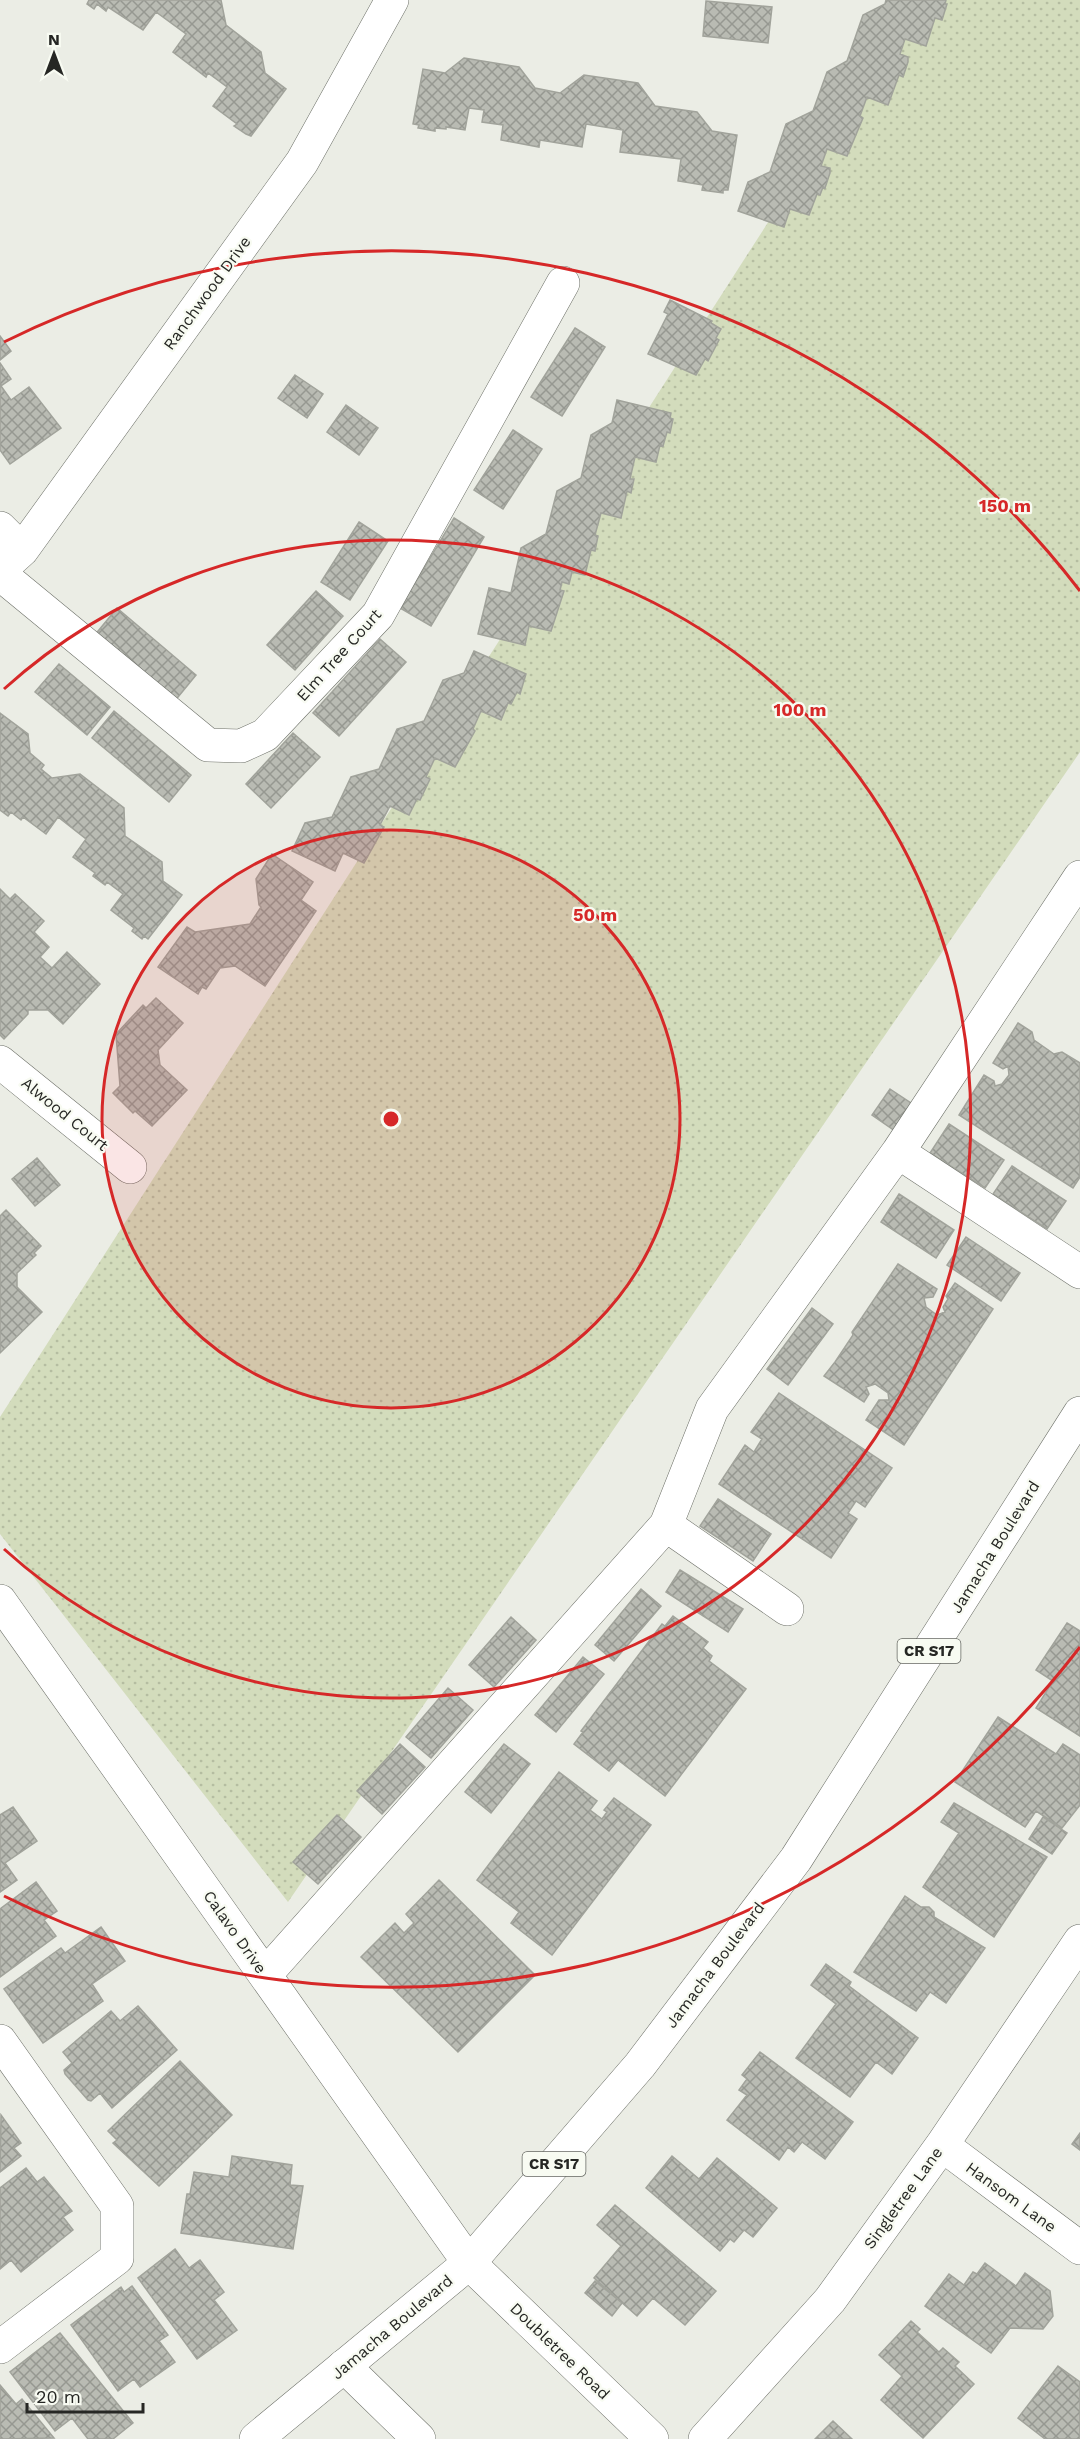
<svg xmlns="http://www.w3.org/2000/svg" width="1080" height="2439" font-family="'Work Sans',sans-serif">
  <defs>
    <pattern id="grass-dots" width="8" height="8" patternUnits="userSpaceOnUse" patternTransform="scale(1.5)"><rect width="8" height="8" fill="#d3dcbc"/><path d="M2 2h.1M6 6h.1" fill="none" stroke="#b5bda1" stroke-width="1.8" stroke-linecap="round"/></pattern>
    <pattern id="building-cross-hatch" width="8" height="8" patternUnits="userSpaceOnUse" patternTransform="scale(1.5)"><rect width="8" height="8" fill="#b9bbb3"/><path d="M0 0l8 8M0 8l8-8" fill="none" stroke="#969891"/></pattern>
  </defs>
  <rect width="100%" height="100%" fill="#ebede5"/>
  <path fill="url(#grass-dots)" d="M911,0H1080V752L288,1902L0,1534V1417Z"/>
  <path fill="url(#building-cross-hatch)" stroke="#a1a39b" stroke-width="1.5" d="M89,0H221L226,25L261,52L265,73L286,89L251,136L246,134L234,126L237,124L213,106L227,87L208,73L206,77L173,52L186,34L156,12L143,30L108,7L106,11L97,4L94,9L87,4Z
    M886,0H946L945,4H947L942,20L935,18L926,46L905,39L900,54L908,57V62L903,77L899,75L888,105L867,97L860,116L863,118L847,156L827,149L821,166L830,168V173L825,188L823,187L820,195L817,194L809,215L790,209L784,227L738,211L748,182L770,172L786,124L813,111L827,72L847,61L863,15L885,4Z
    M706,1L772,7L768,43L703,36Z
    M464,58L519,67L535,88L560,93L584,75L638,83L655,106L697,112L712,131L737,135L728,190H723V193L702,190L703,185L678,181L681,159L620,152L623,130L586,124L582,147L540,140L539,147L501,140L503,125L482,122L484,110L469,108L465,130L446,127V129L435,128V131L418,128L419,125L413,124L423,69L445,73Z
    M670,300L712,321L711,323L721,329L716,338L719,340L708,361L705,359L696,375L648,354L668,314L664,312Z
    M575,328L605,347L562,416L531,397Z
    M0,336L11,351L0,360Z
    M0,363L11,379L1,386L11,400L29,387L61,428L10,464L0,450Z
    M295,375L323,394L307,418L278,398Z
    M617,400L671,413L670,418L673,419L670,433L667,432L663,446L660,445L656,462L635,457L630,479H634L631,493L627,491L621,518L601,513L595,535L598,536L595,551L591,550L585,575L572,572L569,584L562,582L560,590L564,591L551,631L529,626L525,645L478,634L489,588L511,593L521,548L546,534L557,491L581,478L591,435L612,423Z
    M346,405L378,428L359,455L327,432Z
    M513,430L542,449L503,509L474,490Z
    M454,518L484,537L431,626L400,608Z
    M359,522L388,541L350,600L321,582Z
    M316,591L343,616L295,670L267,645Z
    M117,608L196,675L174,702L94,636Z
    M380,639L406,662L339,736L313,713Z
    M474,651L526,674L520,694L517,692L511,704L508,703L501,720L481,711L473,729L475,731L455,767L435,758L426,777L430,779L420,800L417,799L409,815L390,806L380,825L384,827L364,863L343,853L335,871L292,851L305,823L332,817L351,777L379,769L397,729L424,721L443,680L464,673Z
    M59,664L110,707L87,735L35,692Z
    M114,711L191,775L169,802L92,738Z
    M0,713L28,734L30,753L44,765L41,769L52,778L80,774L124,808L125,836L162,862L163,881L182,895L148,939L144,936L142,939L132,931L134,928L111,910L123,894L107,882L105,885L93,876L95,873L73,857L86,839L58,817L46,834L23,817L21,820L11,812L8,816L0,810Z
    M293,733L320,757L271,808L246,784Z
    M272,854L313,882L301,900L316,911L265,986L235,966L220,968L206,989L202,987L198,994L158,967L187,927L195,932L250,924L261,907L259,905L256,879Z
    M0,889L10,899L15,894L44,921L34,932L49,947L40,957L52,968L67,952L100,984L63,1024L48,1010H28V1014L4,1039L0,1035Z
    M156,998L183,1023L158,1050L160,1065L187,1090L152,1126L135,1111L133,1113L113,1093L120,1086L116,1034L143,1005L146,1008Z
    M1018,1023L1032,1032L1034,1040L1054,1054L1062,1052L1080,1063V1177L1073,1188L959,1115L984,1075L994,1081L995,1086L1002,1084L1009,1075L1008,1066L1003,1069L993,1063Z
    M890,1089L914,1105L895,1131L872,1115Z
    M949,1124L1004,1160L985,1188L930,1153Z
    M37,1158L60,1185L35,1206L12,1179Z
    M1012,1166L1066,1201L1047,1229L993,1194Z
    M899,1194L954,1230L936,1258L881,1222Z
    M6,1210L41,1246L34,1253L36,1255L17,1273V1287L42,1312L0,1353V1216Z
    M966,1237L1020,1273L1001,1301L947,1265Z
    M898,1264L937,1289L933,1297L924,1298L926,1307L937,1315L945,1312L943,1307L948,1299L946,1296L955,1283L993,1309L904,1445L866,1420L879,1400H889L888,1393L875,1384L866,1387L869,1394L864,1402L824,1376L835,1362L853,1335L852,1332Z
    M812,1308L833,1324L788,1385L767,1369Z
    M779,1393L892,1468L865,1507L856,1501L848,1513L857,1519L831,1558L719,1484L745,1445L754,1452L762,1439L751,1432Z
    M718,1499L771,1534L753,1561L700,1526Z
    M680,1570L743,1609L728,1632L666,1592Z
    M641,1589L661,1606L614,1661L595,1645Z
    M673,1616L708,1642L703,1648L712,1656L709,1661L746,1689L665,1796L618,1760L609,1771L574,1744L583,1732L581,1731L662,1624L665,1626Z
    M511,1617L536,1640L494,1687L469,1665Z
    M1067,1623L1080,1631V1736L1036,1708L1053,1681L1036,1670Z
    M583,1657L604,1674L556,1732L535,1715Z
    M448,1688L473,1710L431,1758L406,1737Z
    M998,1717L1056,1754L1063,1744L1080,1755V1805L1062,1828L1036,1811L1025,1827L955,1782Z
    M400,1744L425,1767L382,1814L357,1791Z
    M504,1744L530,1764L491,1813L465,1792Z
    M559,1772L597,1801L590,1810L602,1819L607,1812L604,1810L614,1798L651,1825L552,1955L511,1923L519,1912L477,1880Z
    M954,1803L1047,1857L994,1937L923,1887L959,1833L941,1822Z
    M13,1807L37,1841L5,1863L17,1880L0,1892V1815Z
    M337,1815L361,1837L318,1884L293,1862Z
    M1043,1817L1067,1833L1052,1854L1029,1839Z
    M439,1880L535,1975L458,2052L361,1957L395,1923L404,1933L414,1923L406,1914Z
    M36,1882L57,1911L44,1920L56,1936L0,1977V1909Z
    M905,1896L921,1907H929L934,1912V1917L985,1948L946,2003L930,1992L916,2011L854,1972Z
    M101,1927L125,1961L92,1984L103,2001L43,2043L4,1989L61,1948L65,1953Z
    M826,1964L851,1982L849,1986L918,2038L892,2074L876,2062L850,2097L796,2058L836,2004L811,1985Z
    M138,2006L177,2050L112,2108L100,2093L91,2101L88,2100L65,2074L64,2070L72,2063L63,2052L111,2011L120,2021Z
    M760,2052L853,2122L825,2159L802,2142L794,2152L788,2147L779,2160L727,2120L747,2095L739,2090L747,2079L742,2075Z
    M180,2061L232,2115L159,2186L113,2143L117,2140L108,2131Z
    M1,2115L21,2143L14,2148L21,2156L0,2172Z
    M1080,2133V2150L1072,2144Z
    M232,2156L292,2165L290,2185L303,2186L293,2249L181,2233L187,2194H190L194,2172L229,2177Z
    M672,2156L699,2179L717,2158L777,2208L753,2237L744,2230L734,2242L730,2239L720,2251L646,2188Z
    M26,2168L37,2182L44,2177L72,2211L63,2217L73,2230L21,2272L11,2260L0,2269V2188Z
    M615,2205L716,2291L685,2325L653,2298L637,2316L594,2278L621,2246L597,2225Z
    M175,2249L189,2268L200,2260L224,2292L214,2300L237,2330L197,2359L138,2278Z
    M985,2263L1016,2286L1025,2273L1050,2291L1053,2316L1043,2329L1010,2328L991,2353L925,2306L949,2274L964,2285L973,2272L977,2274Z
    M595,2281L622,2303L612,2316L585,2293Z
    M132,2286L168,2335L159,2341L175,2362L140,2387L134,2379L118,2391L71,2325L121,2287L124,2292Z
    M911,2321L920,2329L917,2332L939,2352L943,2348L959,2362L955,2366L974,2384L923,2438L881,2400L902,2376L879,2355Z
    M60,2333L133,2423L113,2439H88L72,2418L55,2431L10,2372Z
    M1058,2366L1080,2382V2439H1045L1018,2418Z
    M0,2385L16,2404L22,2399L54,2438L0,2439Z
    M833,2421L852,2439H815Z"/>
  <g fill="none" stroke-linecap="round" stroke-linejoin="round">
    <defs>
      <path id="minor" d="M0,528L22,550
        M0,570L22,550L302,162L392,0
        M0,574L208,745L241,746L265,735L378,615L563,283
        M0,1062L130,1167
        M898,1152L1080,877
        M666,1525L712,1409L898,1152L1080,1272
        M0,1601L469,2263L652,2439
        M265,1975L666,1525L787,1609
        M0,2041L117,2206V2258L0,2347
        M942,2145L1080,2248
        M344,2366L419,2439
        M705,2439L830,2300L942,2145L1080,1941"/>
      <path id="major" d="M256,2439L469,2263L640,2065L796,1859L1080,1413"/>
    </defs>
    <use href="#minor" stroke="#6d7068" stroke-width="34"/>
    <use href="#major" stroke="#6d7068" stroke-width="34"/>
    <use href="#minor" stroke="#fff" stroke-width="33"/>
    <use href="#major" stroke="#fff" stroke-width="33"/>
  </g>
  <circle cx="391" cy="1119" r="289" fill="#d62828" fill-opacity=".12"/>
  <g fill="none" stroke="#d62828" stroke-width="3">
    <circle cx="391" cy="1119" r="289"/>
    <path d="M4 689A579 579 0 1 1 4 1549"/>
    <path d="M1080 1647A868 868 0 0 1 4 1896M4 342A868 868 0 0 1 1080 591"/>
  </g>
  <g text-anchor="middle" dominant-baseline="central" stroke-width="4.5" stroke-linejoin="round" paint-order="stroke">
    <g fill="#f8fbf2" stroke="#656762" stroke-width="1.5">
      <rect x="897.5" y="1639" width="63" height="24" rx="4.5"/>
      <rect x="522.5" y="2152" width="63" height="24" rx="4.5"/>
    </g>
    <g font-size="15" font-weight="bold" fill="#262724">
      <text x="929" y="1651">CR S17</text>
      <text x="554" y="2164">CR S17</text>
    </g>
    <g font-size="16" fill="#262724" stroke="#f8fbf2">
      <text transform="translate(207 293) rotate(-54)">Ranchwood Drive</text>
      <text transform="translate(339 655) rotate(-48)">Elm Tree Court</text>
      <text transform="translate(65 1114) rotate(39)">Alwood Court</text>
      <text transform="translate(995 1547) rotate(-58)">Jamacha Boulevard</text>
      <text transform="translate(235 1932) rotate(55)">Calavo Drive</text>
      <text transform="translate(715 1965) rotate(-53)">Jamacha Boulevard</text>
      <text transform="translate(1011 2197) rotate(36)">Hansom Lane</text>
      <text transform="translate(903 2198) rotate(-54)">Singletree Lane</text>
      <text transform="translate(392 2327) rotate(-40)">Jamacha Boulevard</text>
      <text transform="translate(560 2351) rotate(44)">Doubletree Road</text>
    </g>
  </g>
  <circle cx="391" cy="1119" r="9" fill="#d62828" stroke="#f8fbf2" stroke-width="3"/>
  <g font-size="18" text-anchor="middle" font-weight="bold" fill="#d62828" stroke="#f8fbf2" stroke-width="4.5" stroke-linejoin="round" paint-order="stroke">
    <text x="1005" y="512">150 m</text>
    <text x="800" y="716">100 m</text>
    <text x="595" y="921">50 m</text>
  </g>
  <g transform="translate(54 54)" stroke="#f8fbf2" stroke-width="4.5" paint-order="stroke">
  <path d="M0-4.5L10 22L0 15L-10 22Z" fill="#262724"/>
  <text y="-9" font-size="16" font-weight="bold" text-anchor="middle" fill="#262724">N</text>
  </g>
  <path d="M27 2403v9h116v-9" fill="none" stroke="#262724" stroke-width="3"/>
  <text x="36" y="2403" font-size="18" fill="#262724" stroke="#f8fbf2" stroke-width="4.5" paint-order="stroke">20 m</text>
</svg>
